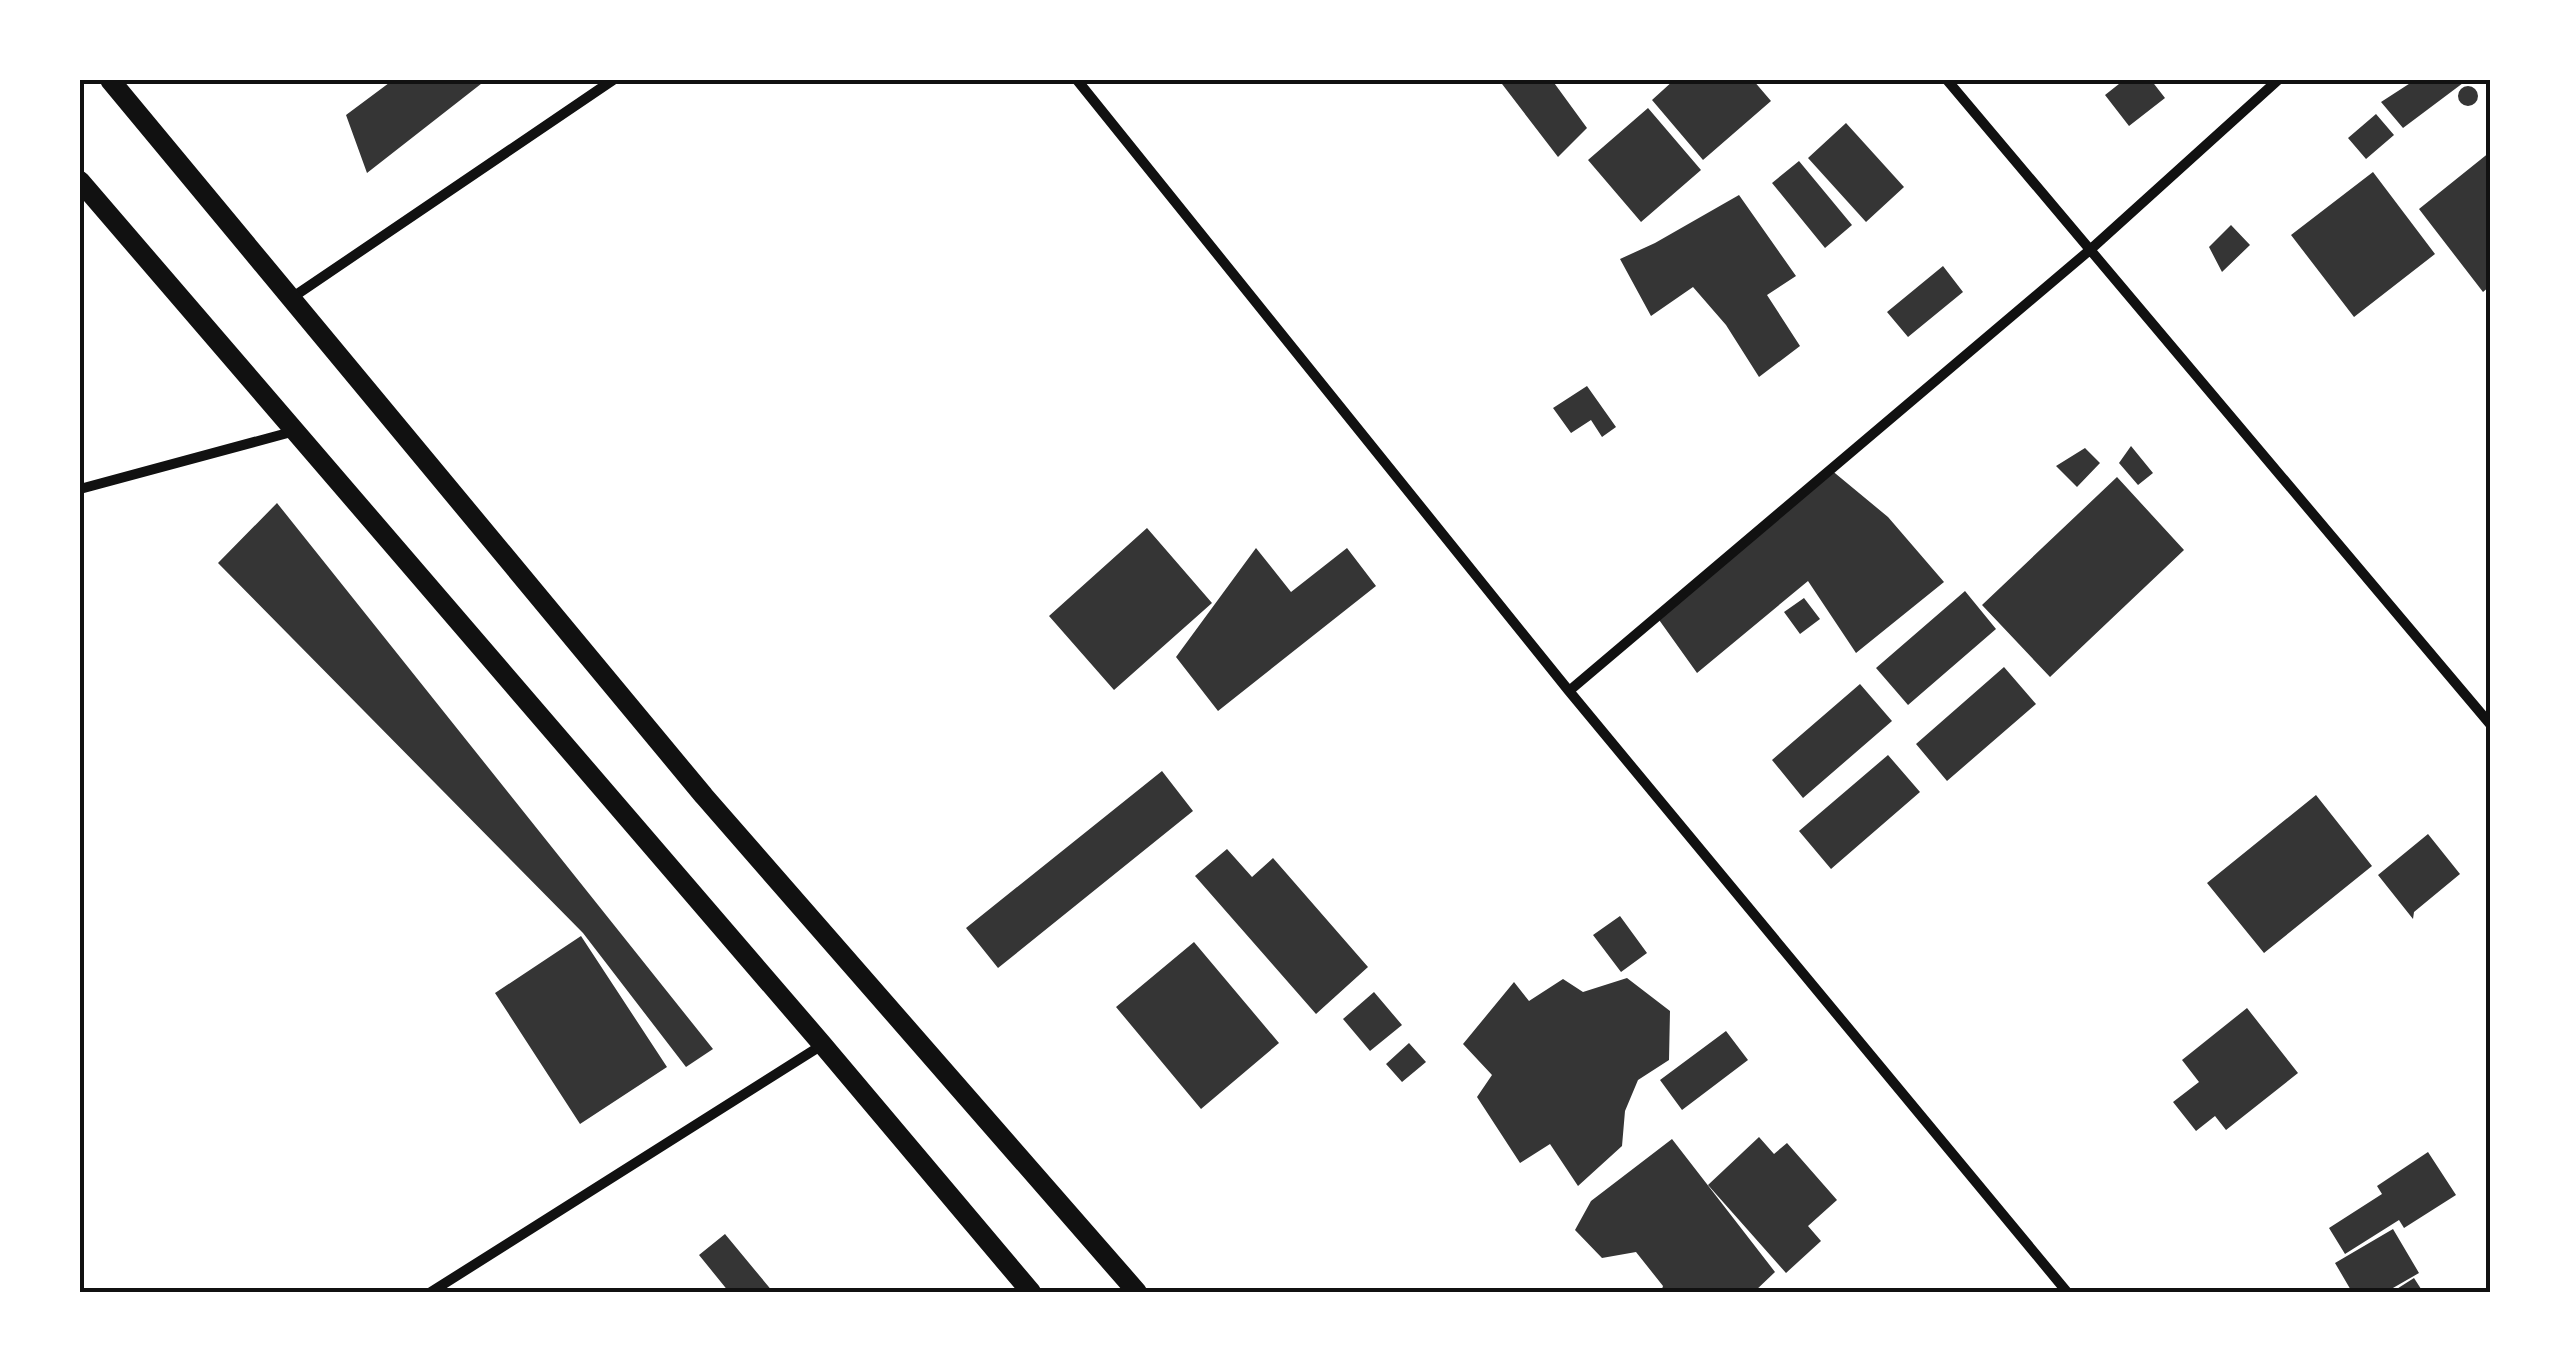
<svg xmlns="http://www.w3.org/2000/svg" width="2570" height="1372" font-family="Cabin,sans-serif">
  <rect width="100%" height="100%" fill="#fff"/>
  <path fill="#353535" d="M393,80H486L367,173L346,115Z
    M1499,80H1552L1587,128L1558,157Z
    M1674,80H1753L1771,101L1703,160L1652,100Z
    M2124,80H2151L2165,98L2129,126L2105,95Z
    M2415,80H2467L2403,128L2381,102Z
    M2458 96a10 10 0 1 1 20 0a10 10 0 1 1-20 0Z
    M1648,108L1701,170L1641,222L1588,160Z
    M2376,114L2394,135L2366,159L2348,138Z
    M1846,123L1904,187L1866,222L1808,158Z
    M2490,152V286L2483,292L2419,209Z
    M1799,161L1852,225L1825,248L1772,183Z
    M2373,172L2435,254L2354,317L2291,235Z
    M1739,195L1796,276L1767,295L1800,346L1759,377L1726,325L1693,287L1651,316L1620,259L1655,243Z
    M2231,225L2250,245L2222,272L2209,247Z
    M1943,266L1963,292L1908,337L1887,312Z
    M1587,386L1616,427L1602,437L1591,420L1571,433L1553,408Z
    M2131,446L2153,473L2138,485L2119,463Z
    M2085,448L2100,463L2077,487L2056,466Z
    M1830,469L1888,517L1944,582L1856,653L1808,581L1697,673L1657,617Z
    M2117,477L2184,550L2050,677L1982,605Z
    M277,503L713,1049L686,1067L583,933L218,563Z
    M1147,528L1212,603L1114,690L1049,616Z
    M1256,548L1291,592L1347,548L1376,586L1218,711L1176,657Z
    M1965,591L1996,629L1908,705L1876,668Z
    M1804,598L1820,619L1800,634L1784,612Z
    M2004,667L2036,704L1947,781L1916,744Z
    M1860,684L1892,721L1803,798L1772,760Z
    M1888,755L1920,792L1831,869L1799,831Z
    M1162,771L1193,811L998,968L966,928Z
    M2316,795L2372,866L2264,953L2207,883Z
    M2428,834L2460,874L2414,912L2413,919L2378,875Z
    M1227,849L1252,877L1273,858L1368,967L1316,1014L1195,876Z
    M1620,916L1647,953L1621,972L1593,935Z
    M581,936L667,1067L580,1124L495,993Z
    M1194,942L1279,1043L1201,1109L1116,1007Z
    M1627,978L1670,1011L1669,1060L1638,1080L1625,1111L1622,1146L1578,1186L1550,1144L1520,1163L1477,1097L1492,1075L1463,1044L1514,982L1529,1001L1563,979L1583,992Z
    M1374,992L1402,1025L1370,1051L1343,1019Z
    M2247,1008L2298,1073L2226,1130L2215,1116L2196,1131L2173,1102L2199,1082L2182,1060Z
    M1726,1031L1748,1060L1682,1110L1660,1080Z
    M1409,1043L1426,1062L1402,1082L1386,1064Z
    M1759,1137L1774,1154L1787,1143L1837,1200L1808,1226L1821,1241L1786,1273L1708,1185Z
    M1672,1139L1775,1272L1754,1292H1661L1663,1286L1636,1252L1602,1258L1575,1230L1591,1201Z
    M2428,1152L2456,1195L2404,1228L2399,1220L2345,1254L2329,1228L2382,1194L2377,1186Z
    M2393,1229L2419,1273L2386,1292H2352L2335,1263Z
    M725,1234L773,1292H729L699,1255Z
    M2414,1278L2423,1292H2392Z"/>
  <g fill="none" stroke-linecap="round" stroke-linejoin="round">
    <path stroke="#111" stroke-width="10" d="M1077,80L1569,691L2067,1292
      M1947,80L2490,724
      M293,297L613,80
      M80,489L295,431
      M1569,691L2091,249L2278,80
      M431,1292L822,1045"/>
    <path stroke="#111" stroke-width="20" d="M110,80L704,796L1137,1292
      M80,181L822,1044L1031,1292"/>
  </g>
  <rect width="2570" height="1372" fill="none" stroke="#ffffff" stroke-width="165"/>
  <rect x="82" y="82" width="2406" height="1208" fill="none" stroke="#111" stroke-width="4"/>
</svg>
